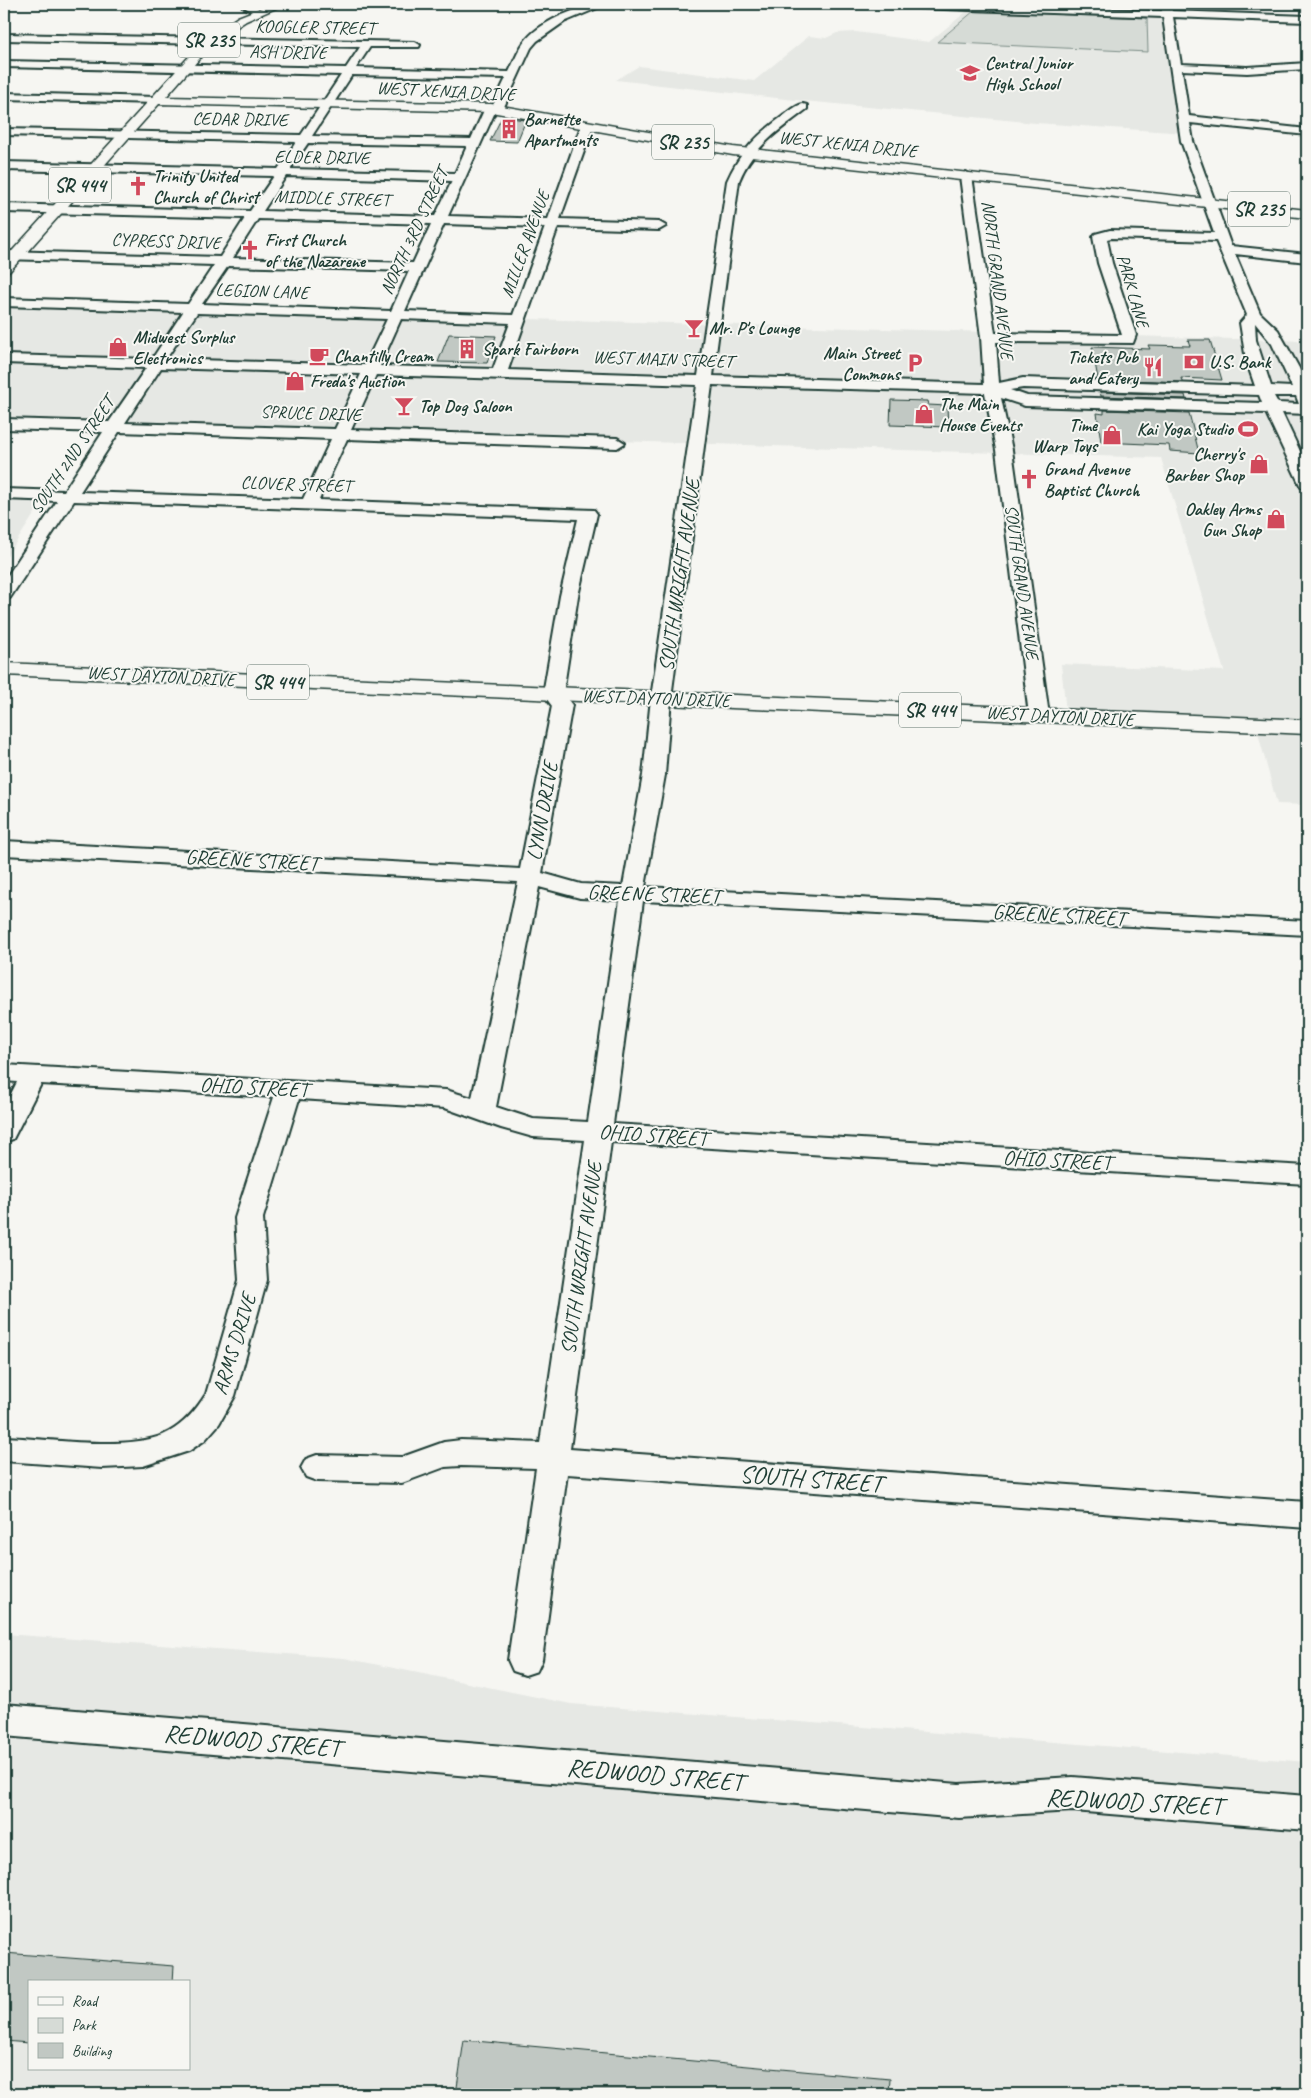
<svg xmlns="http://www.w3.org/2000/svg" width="1311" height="2098" font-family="Caveat,sans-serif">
  <rect width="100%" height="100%" fill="#f6f6f2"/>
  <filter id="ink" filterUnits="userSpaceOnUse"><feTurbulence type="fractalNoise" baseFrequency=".02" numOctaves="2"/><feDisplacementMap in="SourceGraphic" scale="10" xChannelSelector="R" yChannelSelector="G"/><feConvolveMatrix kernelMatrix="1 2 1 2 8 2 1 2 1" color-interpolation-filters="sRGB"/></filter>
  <g filter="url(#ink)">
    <path fill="#e6e8e4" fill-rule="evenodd" d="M972,7L1168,14L1186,133L1036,123L804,101L616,80L639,66L754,81L809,36L826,38L837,33L856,32L929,42Z
      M4,304L1307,341V805L1277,804L1258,733L1067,722L1061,664L1224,671L1161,458L4,422Z
      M4,500L42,502L4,561Z
      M4,1634L344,1658L571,1704L1307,1762V2094H4ZM29,1982H189V2069H29Z"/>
    <path fill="#d6dbd6" stroke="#7a8c85" d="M974,11L1147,18L1148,52L937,42Z"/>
    <path fill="#c1c8c3" stroke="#1f3d34" d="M502,117L526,120L517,142L490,141Z
      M449,334L496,336L487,363L438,362Z
      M1188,340H1210L1222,380L1181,378L1182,382L1098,379L1092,347L1150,349L1148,345L1190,346Z
      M1100,392L1185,395L1186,399L1101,396Z
      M891,400L927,401L928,405L947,406L948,427L890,425Z
      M1104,410L1189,413L1199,453L1170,451L1169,445L1101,442L1097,413L1104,414Z
      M4,1953L174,1966L173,1982H29V2043L4,2041Z
      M464,2040L890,2079L889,2094H456Z"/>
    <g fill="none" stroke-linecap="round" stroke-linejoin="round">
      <defs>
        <path id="minor" d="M239,4H251L264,12L256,14Z
          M593,4H607L564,22L537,41L531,48L503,109L495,112L448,216L548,219L581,126L587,123L593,126L560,219L659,222L666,226L659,230L558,227L508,370L698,376L727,181C739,153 758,134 783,116C789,112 796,105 803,104L807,105V109C779,130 752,148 739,181L713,376L984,384L981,337L960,176L966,172L972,176L995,333L1122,335L1098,263L1093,237L1095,234L1110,230L1214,233L1181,141L1163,17L891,7L886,4H966L1162,11L1161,4H1171L1172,11L1307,16V22L1173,17L1181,64L1247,67L1307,63V69L1247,73L1182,70L1189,116L1307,129V135L1190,123L1193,141L1231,246L1307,254V262L1235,254L1260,313L1278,330L1299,368L1307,387V414L1282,413L1307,466V488L1301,487L1299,483L1266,413L1025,406L1001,398L1012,450L1049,715L1046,719L1039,721L1032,719L1029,715L996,450L985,393L712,385L671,698L665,775L645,887L1307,921V935L643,901L613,1124L1307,1166V1184L611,1142L570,1449L1307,1502V1528L567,1474L542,1660L537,1671L525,1675L513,1671L508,1660L536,1468L461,1466L445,1467L402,1483L317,1481L306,1477L301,1468L306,1459L317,1455L402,1457L444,1442L461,1440L540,1443L585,1140L533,1137L501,1128L445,1108L299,1099L263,1218L267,1280L235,1396L219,1424L205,1440L189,1451L143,1466L102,1468L4,1461V1437C46,1438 132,1453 169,1432C185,1423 196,1410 206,1394L239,1280L235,1218L274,1097L41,1084L13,1139L4,1142V1108L17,1082L4,1081V1065L446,1090L472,1098L518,882L4,855V841L520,869L552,706L543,694L560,596L578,519L74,501L10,598L4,599V581L57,501L4,499V489L64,491L103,432L4,429V419L109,422L146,368L4,363V355L152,359L183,312L4,306V298L188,304L214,265L4,259V251L220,257L245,218L4,212V204L250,211L274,176L4,170V162L278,169L296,142L4,135V129L301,135L341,75L4,67V61L346,68L360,47L4,40V34L415,42L420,45L419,47H370L356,68L509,72C513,64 516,55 521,47C535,23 568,12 593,4ZM352,75L506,78L493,105L485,108L471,139L312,136ZM308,143L467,146L455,173L290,169ZM286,176L452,181L435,216L263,211ZM258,219L431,224L413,263L233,258ZM444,224L545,227L513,315L405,311ZM1111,238L1216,241L1247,315L1240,323L1246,360L1255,386L1023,378L999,383L996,342L1133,343L1136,335L1112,263L1107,239ZM228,266L409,271L391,311L202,304ZM197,313L387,319L365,365L166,359ZM401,319L510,323L493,369L380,366ZM1255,323L1272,344L1292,387L1271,386L1256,340ZM161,368L361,374L335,429L125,423ZM376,375L697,385L651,698L643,775L623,886L581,884L542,873L572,705L563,693L578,596L597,514L594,510L319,500L347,439L617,448L625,443L617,438L351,430ZM1023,388L1259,395L1262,403L1027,396L1010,390ZM1274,396H1296L1299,404L1278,403ZM119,432L331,439L303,499L80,492ZM539,887L580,898L620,900L588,1122L533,1119L496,1107Z
          M4,93L156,97L162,100L156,103L4,99Z
          M4,1704L959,1784L1073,1777L1307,1796V1830L1073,1811L959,1818L4,1736Z"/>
        <path id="major" d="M271,4H285L246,21L213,43L166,97L491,104L733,147L1307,210V218L733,155L491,112L159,104L9,272L4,273V260L205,39L238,17Z
          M4,663L1307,720V734L4,675Z"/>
      </defs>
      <use href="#minor" stroke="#1f3d34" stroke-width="4"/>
      <use href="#major" stroke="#1f3d34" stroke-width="3"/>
      <use href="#minor" fill="#f6f6f2" fill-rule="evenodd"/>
      <use href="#major" fill="#f6f6f2" fill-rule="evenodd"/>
    </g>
  </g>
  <defs>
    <symbol id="school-bare" viewBox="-9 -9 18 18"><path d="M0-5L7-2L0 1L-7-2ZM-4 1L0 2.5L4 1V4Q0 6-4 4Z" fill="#d1495b" stroke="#f6f6f2" stroke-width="2.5" paint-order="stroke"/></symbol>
    <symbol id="building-bare" viewBox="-9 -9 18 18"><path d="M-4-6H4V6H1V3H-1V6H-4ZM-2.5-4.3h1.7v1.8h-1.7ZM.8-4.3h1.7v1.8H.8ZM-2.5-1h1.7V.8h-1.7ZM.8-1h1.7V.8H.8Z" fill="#d1495b" stroke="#f6f6f2" stroke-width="2.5" paint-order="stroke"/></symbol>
    <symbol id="church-bare" viewBox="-9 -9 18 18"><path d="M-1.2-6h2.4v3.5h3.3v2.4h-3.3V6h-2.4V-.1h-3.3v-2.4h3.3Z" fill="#d1495b" stroke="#f6f6f2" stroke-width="2.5" paint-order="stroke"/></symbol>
    <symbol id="bar-bare" viewBox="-9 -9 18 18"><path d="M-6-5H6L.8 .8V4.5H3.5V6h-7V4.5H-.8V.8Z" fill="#d1495b" stroke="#f6f6f2" stroke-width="2.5" paint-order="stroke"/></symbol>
    <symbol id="shop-bare" viewBox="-9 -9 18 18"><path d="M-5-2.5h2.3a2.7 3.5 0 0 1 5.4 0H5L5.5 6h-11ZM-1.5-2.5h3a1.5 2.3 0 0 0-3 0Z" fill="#d1495b" stroke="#f6f6f2" stroke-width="2.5" paint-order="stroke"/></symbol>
    <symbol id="cafe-bare" viewBox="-9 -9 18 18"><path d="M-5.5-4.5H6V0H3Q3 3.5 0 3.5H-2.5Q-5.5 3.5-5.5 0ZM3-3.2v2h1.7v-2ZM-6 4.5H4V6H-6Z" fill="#d1495b" stroke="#f6f6f2" stroke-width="2.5" paint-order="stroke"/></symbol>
    <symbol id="bank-bare" viewBox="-9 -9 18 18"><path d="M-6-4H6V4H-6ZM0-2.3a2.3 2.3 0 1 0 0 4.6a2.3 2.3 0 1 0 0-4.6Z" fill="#d1495b" stroke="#f6f6f2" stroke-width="2.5" paint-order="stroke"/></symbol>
    <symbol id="parking-bare" viewBox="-9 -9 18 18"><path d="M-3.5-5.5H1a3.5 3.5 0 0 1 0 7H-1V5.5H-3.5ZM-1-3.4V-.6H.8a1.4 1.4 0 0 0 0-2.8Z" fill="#d1495b" stroke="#f6f6f2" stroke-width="2.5" paint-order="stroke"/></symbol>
    <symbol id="restaurant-bare" viewBox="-9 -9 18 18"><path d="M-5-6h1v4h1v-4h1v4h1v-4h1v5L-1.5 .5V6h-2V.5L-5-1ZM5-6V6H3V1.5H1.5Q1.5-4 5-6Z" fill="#d1495b" stroke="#f6f6f2" stroke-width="2.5" paint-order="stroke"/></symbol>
    <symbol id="stadium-bare" viewBox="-9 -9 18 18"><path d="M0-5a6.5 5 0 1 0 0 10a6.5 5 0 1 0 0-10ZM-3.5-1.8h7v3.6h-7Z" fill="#d1495b" stroke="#f6f6f2" stroke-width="2.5" paint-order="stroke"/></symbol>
  </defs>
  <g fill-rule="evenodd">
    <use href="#school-bare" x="956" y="59" width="28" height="28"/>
    <use href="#building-bare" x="495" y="115" width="28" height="28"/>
    <use href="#church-bare" x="124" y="172" width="28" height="28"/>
    <use href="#church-bare" x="236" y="236" width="28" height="28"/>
    <use href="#bar-bare" x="680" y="314" width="28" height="28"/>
    <use href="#shop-bare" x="104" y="333" width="28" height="28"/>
    <use href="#building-bare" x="453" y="335" width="28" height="28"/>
    <use href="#cafe-bare" x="305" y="342" width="28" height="28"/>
    <use href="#bank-bare" x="1180" y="348" width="28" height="28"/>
    <use href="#parking-bare" x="901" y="349" width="28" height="28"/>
    <use href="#restaurant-bare" x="1139" y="353" width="28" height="28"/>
    <use href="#shop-bare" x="281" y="367" width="28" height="28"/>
    <use href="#bar-bare" x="390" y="392" width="28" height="28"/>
    <use href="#shop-bare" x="910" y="400" width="28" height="28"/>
    <use href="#stadium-bare" x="1234" y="415" width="28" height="28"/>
    <use href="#shop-bare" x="1098" y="421" width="28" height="28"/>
    <use href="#shop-bare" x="1245" y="450" width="28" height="28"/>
    <use href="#church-bare" x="1015" y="465" width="28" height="28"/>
    <use href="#shop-bare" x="1262" y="505" width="28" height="28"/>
  </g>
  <g text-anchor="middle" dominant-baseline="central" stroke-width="4" stroke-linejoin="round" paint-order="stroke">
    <g font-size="18" fill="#1f3d34" stroke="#f6f6f2">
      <text transform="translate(315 27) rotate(1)">KOOGLER STREET</text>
      <text transform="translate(288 52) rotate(1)">ASH DRIVE</text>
      <text transform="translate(446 91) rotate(3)">WEST XENIA DRIVE</text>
      <text transform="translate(240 119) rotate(1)">CEDAR DRIVE</text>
      <text transform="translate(848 144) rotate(6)">WEST XENIA DRIVE</text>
      <text transform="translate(322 157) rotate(1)">ELDER DRIVE</text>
      <text transform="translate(332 198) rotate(2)">MIDDLE STREET</text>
      <text transform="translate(414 231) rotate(-65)">NORTH 3RD STREET</text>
      <text transform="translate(166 241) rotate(2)">CYPRESS DRIVE</text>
      <text transform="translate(525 244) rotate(-70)">MILLER AVENUE</text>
      <text transform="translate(998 280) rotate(83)">NORTH GRAND AVENUE</text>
      <text transform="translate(262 291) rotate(2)">LEGION LANE</text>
      <text transform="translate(1133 291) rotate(74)">PARK LANE</text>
      <text transform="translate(663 359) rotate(2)">WEST MAIN STREET</text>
      <text transform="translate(311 413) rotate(2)">SPRUCE DRIVE</text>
      <text transform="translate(72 455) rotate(-56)">SOUTH 2ND STREET</text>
      <text transform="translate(296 484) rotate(2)">CLOVER STREET</text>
      <text transform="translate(1022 582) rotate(82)">SOUTH GRAND AVENUE</text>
      <text transform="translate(161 676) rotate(3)">WEST DAYTON DRIVE</text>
      <text transform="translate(656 698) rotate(2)">WEST DAYTON DRIVE</text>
      <text transform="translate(1060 716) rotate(3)">WEST DAYTON DRIVE</text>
    </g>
    <g font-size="18" font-weight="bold" fill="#1f3d34" stroke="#f6f6f2" text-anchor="start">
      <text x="985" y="63">Central Junior<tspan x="985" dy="21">High School</tspan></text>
      <text x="524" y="119">Barnette<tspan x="524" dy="21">Apartments</tspan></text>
      <text x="153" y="176">Trinity United<tspan x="153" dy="21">Church of Christ</tspan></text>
      <text x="265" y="240">First Church<tspan x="265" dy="21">of the Nazarene</tspan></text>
      <text x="709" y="328">Mr. P's Lounge</text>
      <text x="133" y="337">Midwest Surplus<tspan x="133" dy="21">Electronics</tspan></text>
      <text x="482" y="349">Spark Fairborn</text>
      <text x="900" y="353" text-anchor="end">Main Street<tspan x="900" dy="21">Commons</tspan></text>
      <text x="334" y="356">Chantilly Cream</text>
      <text x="1138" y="357" text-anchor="end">Tickets Pub<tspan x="1138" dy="21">and Eatery</tspan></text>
      <text x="1209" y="362">U.S. Bank</text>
      <text x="310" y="381">Freda's Auction</text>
      <text x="939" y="404">The Main<tspan x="939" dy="21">House Events</tspan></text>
      <text x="419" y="406">Top Dog Saloon</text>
      <text x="1097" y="425" text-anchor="end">Time<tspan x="1097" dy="21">Warp Toys</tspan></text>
      <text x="1233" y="429" text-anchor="end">Kai Yoga Studio</text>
      <text x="1244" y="454" text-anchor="end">Cherry's<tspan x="1244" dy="21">Barber Shop</tspan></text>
      <text x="1044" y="469">Grand Avenue<tspan x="1044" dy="21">Baptist Church</tspan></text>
      <text x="1261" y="509" text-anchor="end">Oakley Arms<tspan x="1261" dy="21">Gun Shop</tspan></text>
    </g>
    <g fill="#f6f6f2" stroke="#60746d" stroke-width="1">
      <rect x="178" y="22.5" width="62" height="35" rx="4"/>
      <rect x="652" y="124.5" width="62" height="35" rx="4"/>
      <rect x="49" y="167.5" width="62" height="35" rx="4"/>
      <rect x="1228" y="191.5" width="62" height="35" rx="4"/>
      <rect x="247" y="664.5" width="62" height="35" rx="4"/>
      <rect x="899" y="692.5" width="62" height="35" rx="4"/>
    </g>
    <g font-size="20" font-weight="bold" fill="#1f3d34">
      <text x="209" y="40">SR 235</text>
      <text x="683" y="142">SR 235</text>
      <text x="80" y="185">SR 444</text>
      <text x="1259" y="209">SR 235</text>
      <text x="278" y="682">SR 444</text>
      <text x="930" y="710">SR 444</text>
    </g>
    <g font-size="21" fill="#1f3d34" stroke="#f6f6f2">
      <text transform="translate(679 575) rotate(-82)">SOUTH WRIGHT AVENUE</text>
      <text transform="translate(542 811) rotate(-80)">LYNN DRIVE</text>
      <text transform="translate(252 860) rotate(3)">GREENE STREET</text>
      <text transform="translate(654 894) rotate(2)">GREENE STREET</text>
      <text transform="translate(1059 915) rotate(3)">GREENE STREET</text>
      <text transform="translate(254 1087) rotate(3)">OHIO STREET</text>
      <text transform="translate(653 1135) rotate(4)">OHIO STREET</text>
      <text transform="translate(1057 1160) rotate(3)">OHIO STREET</text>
      <text transform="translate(581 1258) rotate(-82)">SOUTH WRIGHT AVENUE</text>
      <text transform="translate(234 1344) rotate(-73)">ARMS DRIVE</text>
    </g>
    <g font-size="25" fill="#1f3d34" stroke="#f6f6f2">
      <text transform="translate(811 1479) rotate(4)">SOUTH STREET</text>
      <text transform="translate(252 1741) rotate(5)">REDWOOD STREET</text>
      <text transform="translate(655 1775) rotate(5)">REDWOOD STREET</text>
      <text transform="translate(1134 1802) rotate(3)">REDWOOD STREET</text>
    </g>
  </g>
  <rect width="1311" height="2098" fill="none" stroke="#f6f6f2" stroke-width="20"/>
  <rect x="10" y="10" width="1291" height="2078" fill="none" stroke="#1f3d34" stroke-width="2" filter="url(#ink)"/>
  <rect x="28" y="1980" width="162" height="90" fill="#f6f6f2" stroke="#a0aca6"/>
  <rect x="38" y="1997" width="25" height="8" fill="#f6f6f2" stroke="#a0aca6"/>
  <text x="72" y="2006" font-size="15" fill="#1f3d34">Road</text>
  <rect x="38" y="2018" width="25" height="15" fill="#d6dbd6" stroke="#a0aca6"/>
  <text x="72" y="2030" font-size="15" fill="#1f3d34">Park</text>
  <rect x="38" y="2043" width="25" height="15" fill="#c1c8c3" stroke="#a0aca6"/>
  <text x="72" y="2056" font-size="15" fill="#1f3d34">Building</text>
</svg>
